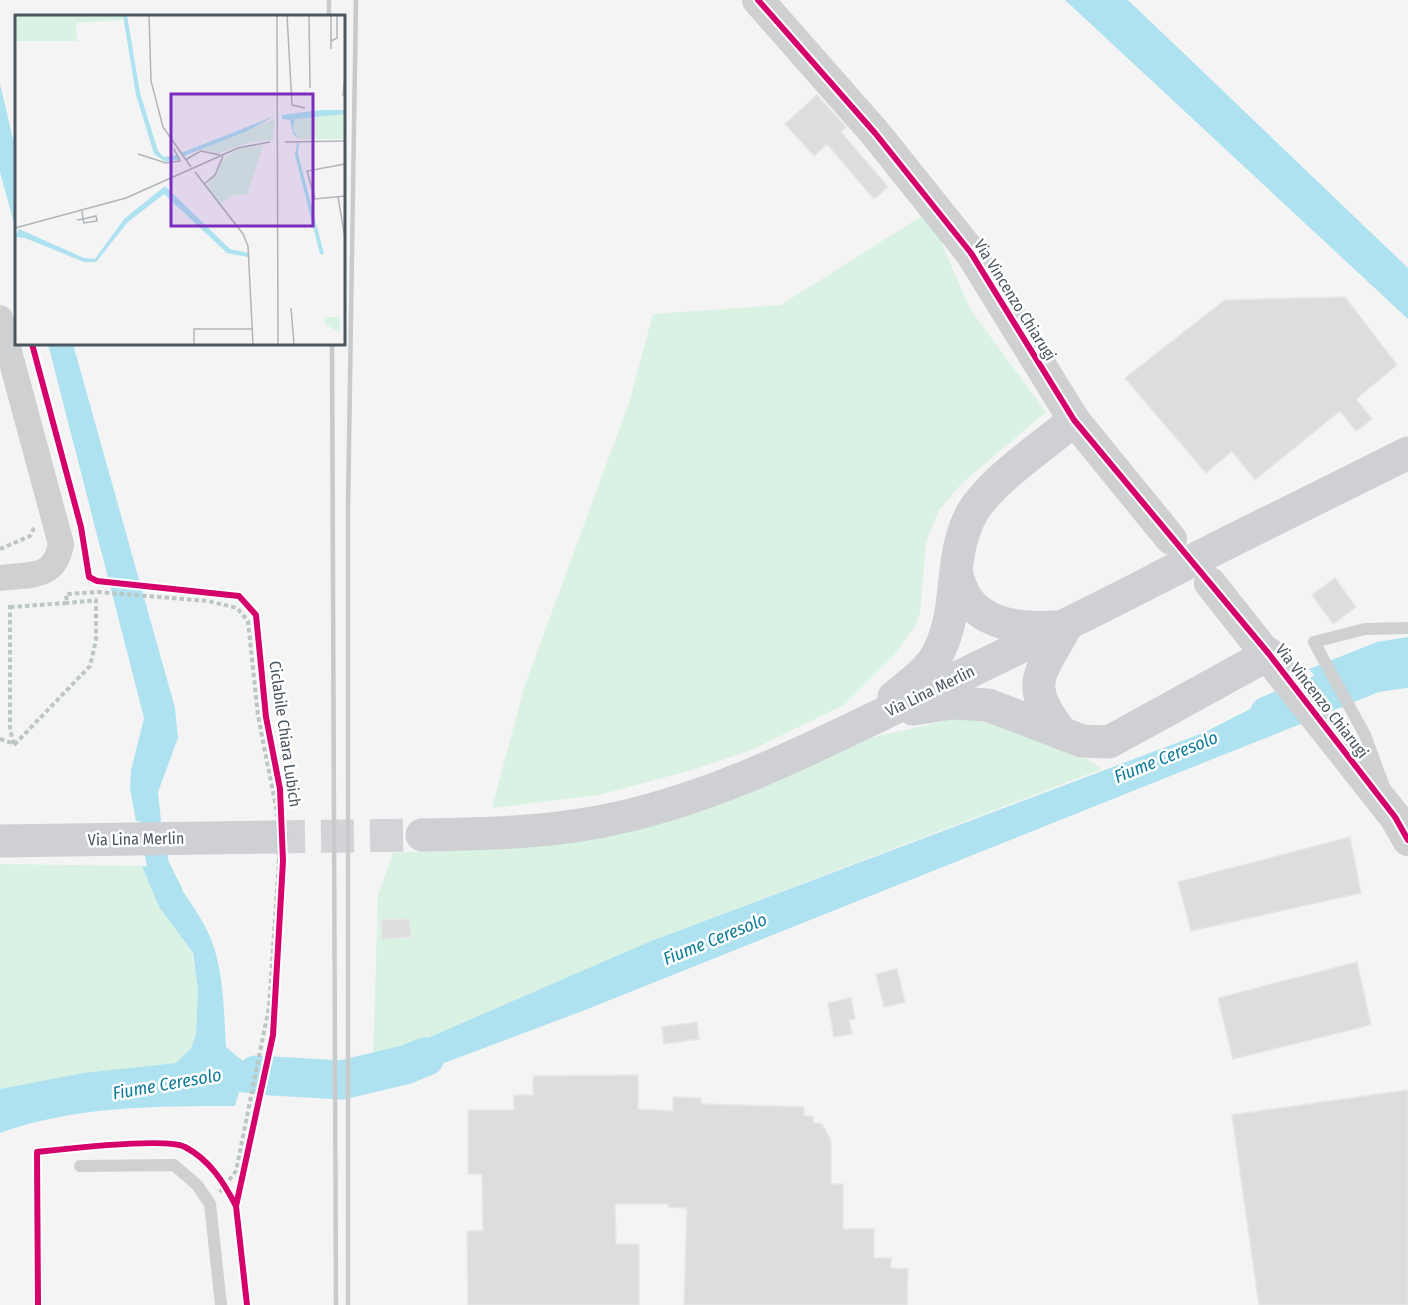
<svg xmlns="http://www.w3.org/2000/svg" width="1408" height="1305" font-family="'Fira Sans Condensed',sans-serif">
  <rect width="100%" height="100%" fill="#f4f4f4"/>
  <path fill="#d9f2e3" d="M928,212L970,309L1046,412L962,483L939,510L926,542L920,612L916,625L895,654L844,705L749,751L692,770L599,795L492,808L524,688L630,400L653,314L781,305Z
    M955,719L989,720L1069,748L1102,769L651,941L407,1047L373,1059L378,895L393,853L495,847L704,807L763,788L861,740Z
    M0,864L142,866L159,907L192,953L198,991L196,1034L191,1048L176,1063L83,1073L0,1089Z"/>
  <path fill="#aee2f0" d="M1065,0H1128L1408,268V319Z
    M0,84L16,151V231L0,172Z
    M48,344H73L175,708L178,738L158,792L161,821H136L130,788L131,770L144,718Z
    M1408,637V686L1380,690L1341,708L1309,669L1377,642Z
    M1276,696L1303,723L585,1010L372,1090L373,1059L407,1047L651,941L1203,733Z
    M142,866L165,868C184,893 206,920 215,951C224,981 224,1016 226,1047L244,1062L307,1063L308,1097L239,1092L235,1106C157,1106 74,1106 0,1133V1089L83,1073L176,1063L191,1048L196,1034L198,991L193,953L159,907Z"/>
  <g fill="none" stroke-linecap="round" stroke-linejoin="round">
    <path stroke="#aee2f0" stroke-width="22" d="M150,825L158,865L172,893"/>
    <path stroke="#aee2f0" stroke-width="39" d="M1269,715L1374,673L1408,668
      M256,1075L341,1080L405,1065L425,1057"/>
  </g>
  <path fill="#ddddde" stroke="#e5e6e7" stroke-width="1.5" d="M817,95L846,127L841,132L888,187L874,199L827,144L814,156L785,124Z
    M1345,297L1397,365L1356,399L1372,419L1356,431L1340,411L1255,480L1232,451L1206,473L1125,378L1225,300Z
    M1335,578L1356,607L1333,624L1312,595Z
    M1350,837L1361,893L1191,931L1178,882Z
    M409,919L411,937L382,939L381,920Z
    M1357,962L1371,1025L1233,1059L1218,998Z
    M897,969L905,1002L884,1007L876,974Z
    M851,998L855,1019L849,1020L852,1034L834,1037L828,1003Z
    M697,1022L699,1039L664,1044L662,1027Z
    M638,1075V1109L673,1111V1097L701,1098V1104L804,1107V1116H813V1123L822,1124L831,1141V1184H843V1229H874V1258H891V1268L908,1269L907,1305H684L687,1208L668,1207V1204H615L616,1244H639V1305H468L467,1231H483L482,1174H468V1110H514V1095H533V1076Z
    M1408,1090V1305H1259L1232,1115Z"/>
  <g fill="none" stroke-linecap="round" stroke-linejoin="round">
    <path stroke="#d2d4d7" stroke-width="33" stroke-dasharray="33 16" stroke-linecap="butt" d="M272,837L422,835"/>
    <path stroke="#bcc7c4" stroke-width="4" stroke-dasharray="4.5 3" stroke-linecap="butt" d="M0,549L30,536L34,528
      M10,605V730L14,744
      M10,607L67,603L66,594L98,592L208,601L237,608L248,621L258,716L277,812
      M0,739L15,744L90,666L96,640V600L67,603
      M220,1192L236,1171L269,1007L279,860"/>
    <path stroke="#ced0d2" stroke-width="12" d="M1383,784L1365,735L1314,642L1365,629L1408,628
      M80,1166L174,1165L197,1185L210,1204L221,1305"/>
    <path stroke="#ced0d2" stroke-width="26" d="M0,318L61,544C55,580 29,574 0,578"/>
    <path stroke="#ced0d2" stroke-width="32" d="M758,0L875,133L971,253L1074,420L1171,539
      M1210,583L1395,817L1408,840"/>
    <path stroke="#ced0d4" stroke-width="33" d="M1231,541L1408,453
      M956,573C959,581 962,592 967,599C987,626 1024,629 1054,627
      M894,697C910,684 930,670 939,651C961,607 948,556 972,513C991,480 1045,445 1074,420
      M913,709L953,703L988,705L1082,741L1109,742L1269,654
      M1061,732C1023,683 1040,675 1066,626
      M422,835C481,834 540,833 598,822C706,802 804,752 901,705C989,662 1076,621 1162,576
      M0,841L272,837"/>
    <path stroke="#c9cacc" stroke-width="4.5" d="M329,0V16
      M332,344L336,1305
      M348,1305V508L356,0"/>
    <path stroke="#bcc7c4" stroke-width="4" stroke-dasharray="4.5 3" stroke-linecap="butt" d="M277,813L279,860"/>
    <path stroke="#ced0d4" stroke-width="33" d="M1162,576L1231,541"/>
    <defs>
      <path id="cycleway" d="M758,0L875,133L971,253L1074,420L1269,654L1395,817L1408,840
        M32,344L81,527L89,577L97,581L239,596L256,615L266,717L280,789L283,861L273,1035L236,1206L247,1305
        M38,1305L37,1152C64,1149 166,1137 185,1147C210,1160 224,1183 236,1206"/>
    </defs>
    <use href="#cycleway" stroke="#fff" stroke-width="10"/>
    <use href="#cycleway" stroke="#d6006c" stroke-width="6"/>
  </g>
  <g text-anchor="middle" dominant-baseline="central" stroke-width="5" stroke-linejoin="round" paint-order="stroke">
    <g font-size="16" fill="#4a5661" stroke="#fff">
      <text transform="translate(1015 300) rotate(58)">Via Vincenzo Chiarugi</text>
      <text transform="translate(930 691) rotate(-26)">Via Lina Merlin</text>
      <text transform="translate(1322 701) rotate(52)">Via Vincenzo Chiarugi</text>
      <text transform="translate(285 734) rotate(82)">Ciclabile Chiara Lubich</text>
      <text transform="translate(136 839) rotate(-1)">Via Lina Merlin</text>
    </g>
    <g font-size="18" font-style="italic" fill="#0c7c9b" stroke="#fff">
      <text transform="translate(1166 757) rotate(-22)">Fiume Ceresolo</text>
      <text transform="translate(715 939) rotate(-22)">Fiume Ceresolo</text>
      <text transform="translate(167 1084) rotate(-10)">Fiume Ceresolo</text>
    </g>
  </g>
  <g transform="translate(15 15)">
    <rect width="330" height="330" fill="#f4f4f4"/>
    <path d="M0,0H108V5L61,8L62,26H0ZM316,98L330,99V124H284L278,115L280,104ZM260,104L258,125L236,127L201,139L187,134ZM248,130L232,180H219L204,190L192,170L207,145L222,135ZM309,302H325V318L310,309Z" fill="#d9f2e3"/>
    <path d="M108,0H112L125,78L143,136L149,142L162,140L166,144L151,147L139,139L121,80ZM306,95H330V99L280,104L278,115L284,124L278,119L275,105L267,104V100ZM260,101L232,116L169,141L166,138ZM282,128H284L283,139L309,239H305L280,140ZM150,171L215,234L233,238V242L212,238L149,179L113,207L81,247H69L10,223L0,222L4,214L69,243L80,244L109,204Z" fill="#aee2f0"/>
    <path fill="none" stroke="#b0b5b9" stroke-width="1.5" d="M134,0L136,66L148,112L176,152M262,0L263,330M272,0L277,90L290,93M294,0L295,73M316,1V34M316,26L322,23V1M328,81L330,61M270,127L330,126M123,139L151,148L165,146L159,134M170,145L186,136L205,140M330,149L292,156L300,184L330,181M180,157L228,219L233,231L238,330M189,169L200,160L208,141M323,182L330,223M62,205L68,204L81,201L82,206L69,208L68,204L67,196M0,213L111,183L223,133L255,127M276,293L279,330M179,330V314H238"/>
    <path fill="#7b2cbf" fill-opacity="0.15" stroke="#7b2cbf" stroke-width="3" d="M156,79H298V211H156Z"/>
    <rect width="330" height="330" fill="none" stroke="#4a5661" stroke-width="3"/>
  </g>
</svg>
